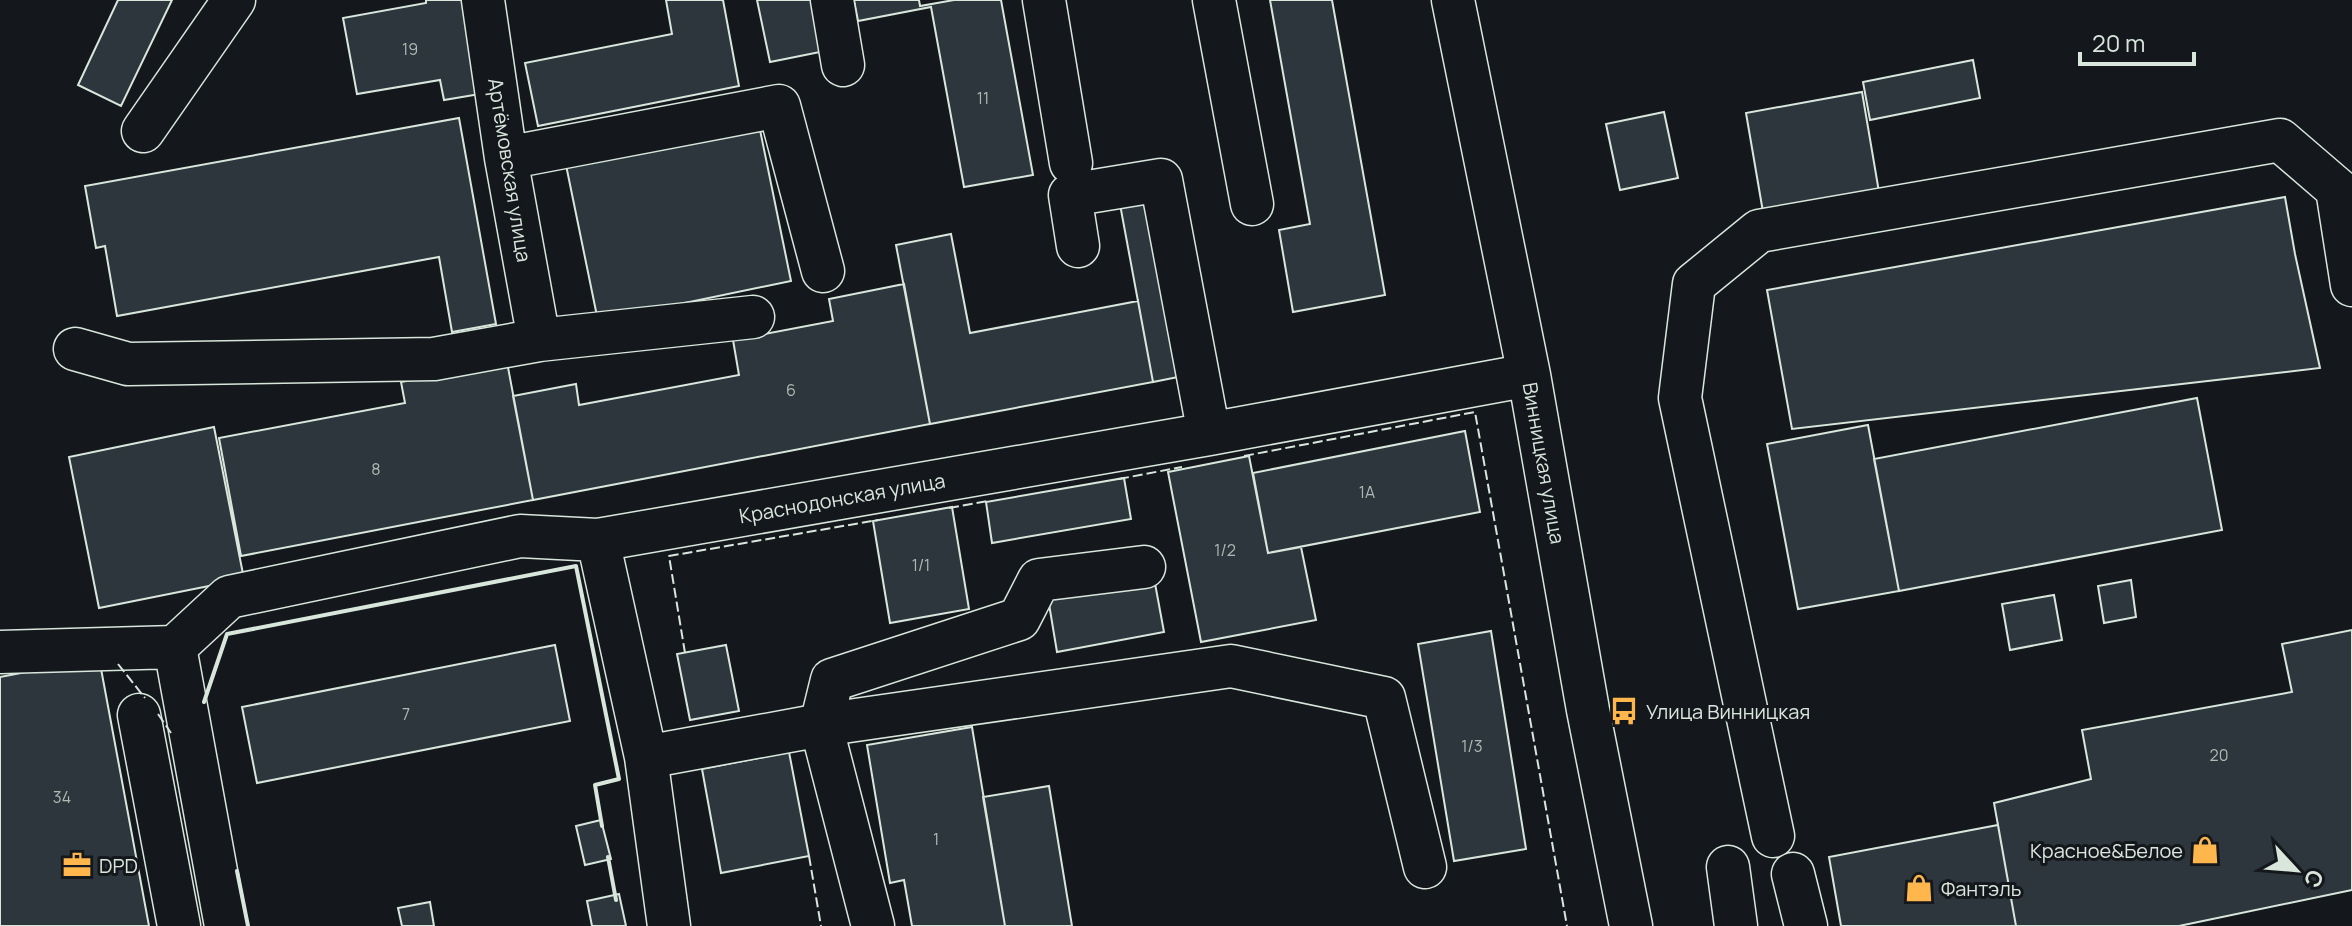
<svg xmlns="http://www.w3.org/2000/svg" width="2352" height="926" font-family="Manrope,sans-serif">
  <rect width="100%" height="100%" fill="#14181c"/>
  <path fill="#2c363c" stroke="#d8e6dc" stroke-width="2" d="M118,0H172L121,106L78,85Z
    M426,0H464L480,94L444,100L440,80L357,94L343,18L426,3Z
    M666,0H723L739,86L538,126L525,63L672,34Z
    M757,0H814L825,51L770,62Z
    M854,0H919L920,6L954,0H1001L1033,175L964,187L931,7L858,21Z
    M1270,0H1332L1385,295L1293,312L1279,230L1310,224Z
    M1973,60L1980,98L1870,120L1863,82Z
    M1862,92L1879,192L1763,212L1746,113Z
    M1664,112L1678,178L1620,190L1606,124Z
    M459,118L496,324L452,332L439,257L117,316L105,246L96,248L85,186Z
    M759,125L791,281L598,321L566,165Z
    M1153,192L1188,375L1153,382L1119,199Z
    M2285,197L2295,254L2320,368L1792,429L1767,290Z
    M951,234L970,333L1138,301L1153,382L930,424L896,245Z
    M904,284L930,424L533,500L513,396L576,384L579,405L739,375L733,340L833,321L829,299Z
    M507,362L533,500L241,556L219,438L405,403L401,382Z
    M2197,398L2222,530L1899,591L1874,459Z
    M1868,425L1899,591L1798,609L1767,444Z
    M214,427L244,579L99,608L69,457Z
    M1465,431L1480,512L1268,553L1253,473Z
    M1249,456L1268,553L1301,547L1316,620L1201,642L1168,472Z
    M1124,478L1131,519L992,543L986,502Z
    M952,507L969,609L890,623L873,521Z
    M1154,578L1164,632L1057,652L1048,598Z
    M2131,580L2136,617L2104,623L2098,586Z
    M2054,595L2062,640L2010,650L2002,604Z
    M2352,630V890L2179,926H2016L1994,803L2091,779L2082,730L2292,692L2282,644Z
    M1491,631L1526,849L1454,861L1418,644Z
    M555,645L570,721L257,783L242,707Z
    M726,645L739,711L690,720L677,654Z
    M99,658L149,926H0V677Z
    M972,727L1005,926H912L904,880L890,883L867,745Z
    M789,752L809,856L721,873L702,769Z
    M1049,786L1072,926H1005L983,797Z
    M601,820L611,859L585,865L576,826Z
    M1998,825L2016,926H1841L1829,857Z
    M619,894L626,926H592L587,901Z
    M430,902L434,926H402L398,908Z"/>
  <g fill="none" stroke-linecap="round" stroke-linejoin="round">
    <defs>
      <path id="minor" d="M483,0L506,158L539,340
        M832,0L843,65
        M1044,0L1071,163
        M1214,0L1252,204
        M1453,0L1529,375L1588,710L1631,926
        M143,131L234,0
        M506,158L779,106L823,271
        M1078,246L1070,195L1161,180L1209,434
        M75,349L128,364L434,359L539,340L753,317
        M598,540L646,757L669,926
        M175,647L229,597L520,536L598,540L1209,434L1529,375
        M175,647L226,926
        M0,652L175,647
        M139,715L179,926
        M646,757L821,725L1231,666L1384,698L1425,867
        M1773,836L1680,398L1694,284L1759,231L2280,140L2337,189L2352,285
        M1728,867L1736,926
        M1793,874L1806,926
        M873,926L821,725L832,680L1019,619L1039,580L1144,567"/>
    </defs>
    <use href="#minor" stroke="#d8e6dc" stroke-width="45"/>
    <use href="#minor" stroke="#14181c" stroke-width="42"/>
    <path stroke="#d8e6dc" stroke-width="2" stroke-dasharray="10 4" stroke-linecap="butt" d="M1244,456L1475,412L1567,926
      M1119,479L1182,467
      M949,508L988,501
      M685,653L669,556L878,520
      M118,664L145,698
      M158,714L171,733
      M809,856L821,926"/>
    <path stroke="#d8e6dc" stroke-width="4" d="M204,702L227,634L576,566L619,779L595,785L602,826
      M608,857L616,900
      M237,871L248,926"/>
  </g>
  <defs>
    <symbol id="bus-bare" viewBox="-9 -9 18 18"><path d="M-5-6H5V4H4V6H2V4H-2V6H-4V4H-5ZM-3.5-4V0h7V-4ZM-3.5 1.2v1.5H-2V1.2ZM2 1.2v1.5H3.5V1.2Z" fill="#ffb74d" stroke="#14181c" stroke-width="2.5" paint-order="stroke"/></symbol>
    <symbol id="shop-bare" viewBox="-9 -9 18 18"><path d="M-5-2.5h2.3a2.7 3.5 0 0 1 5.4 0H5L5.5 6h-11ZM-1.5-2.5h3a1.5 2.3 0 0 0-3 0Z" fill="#ffb74d" stroke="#14181c" stroke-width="2.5" paint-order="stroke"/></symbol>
    <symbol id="office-bare" viewBox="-9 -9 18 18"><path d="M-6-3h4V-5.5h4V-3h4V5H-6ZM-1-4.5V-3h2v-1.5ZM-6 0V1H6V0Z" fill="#ffb74d" stroke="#14181c" stroke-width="2.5" paint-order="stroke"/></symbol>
  </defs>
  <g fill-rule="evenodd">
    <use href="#bus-bare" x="1604" y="691" width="40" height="40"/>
    <use href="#shop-bare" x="2185" y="830" width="40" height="40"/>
    <use href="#office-bare" x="57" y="845" width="40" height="40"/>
    <use href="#shop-bare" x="1899" y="868" width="40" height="40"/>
  </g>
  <g text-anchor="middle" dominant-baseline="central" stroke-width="6" stroke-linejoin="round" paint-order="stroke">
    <g font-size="16" fill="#adbab4">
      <text x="410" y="49">19</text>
      <text x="983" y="98">11</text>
      <text x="791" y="390">6</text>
      <text x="376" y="469">8</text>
      <text x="1367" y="492">1А</text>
      <text x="1225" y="550">1/2</text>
      <text x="921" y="565">1/1</text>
      <text x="406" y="714">7</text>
      <text x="1472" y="746">1/3</text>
      <text x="2219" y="755">20</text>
      <text x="62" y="797">34</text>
      <text x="936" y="839">1</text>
    </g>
    <g font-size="20" fill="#d8e6dc" stroke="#14181c">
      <text transform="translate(510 170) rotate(81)">Артёмовская улица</text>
      <text transform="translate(1544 463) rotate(80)">Винницкая улица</text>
      <text transform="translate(842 498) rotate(-10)">Краснодонская улица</text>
    </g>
    <g font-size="20" fill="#d8e6dc" stroke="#14181c" text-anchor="start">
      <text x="1646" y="711">Улица Винницкая</text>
      <text x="2183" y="850" text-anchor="end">Красное&amp;Белое</text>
      <text x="99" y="865">DPD</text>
      <text x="1941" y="888">Фантэль</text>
    </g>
  </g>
  <g transform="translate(2296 870) rotate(116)" stroke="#14181c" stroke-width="6" paint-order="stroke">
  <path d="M0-6L14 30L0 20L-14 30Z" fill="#d8e6dc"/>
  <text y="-12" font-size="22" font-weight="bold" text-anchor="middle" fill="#d8e6dc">С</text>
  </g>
  <path d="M2080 52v12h114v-12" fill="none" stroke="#d8e6dc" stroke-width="4"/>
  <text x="2092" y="52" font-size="24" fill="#d8e6dc" stroke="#14181c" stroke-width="6" paint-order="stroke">20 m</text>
</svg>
